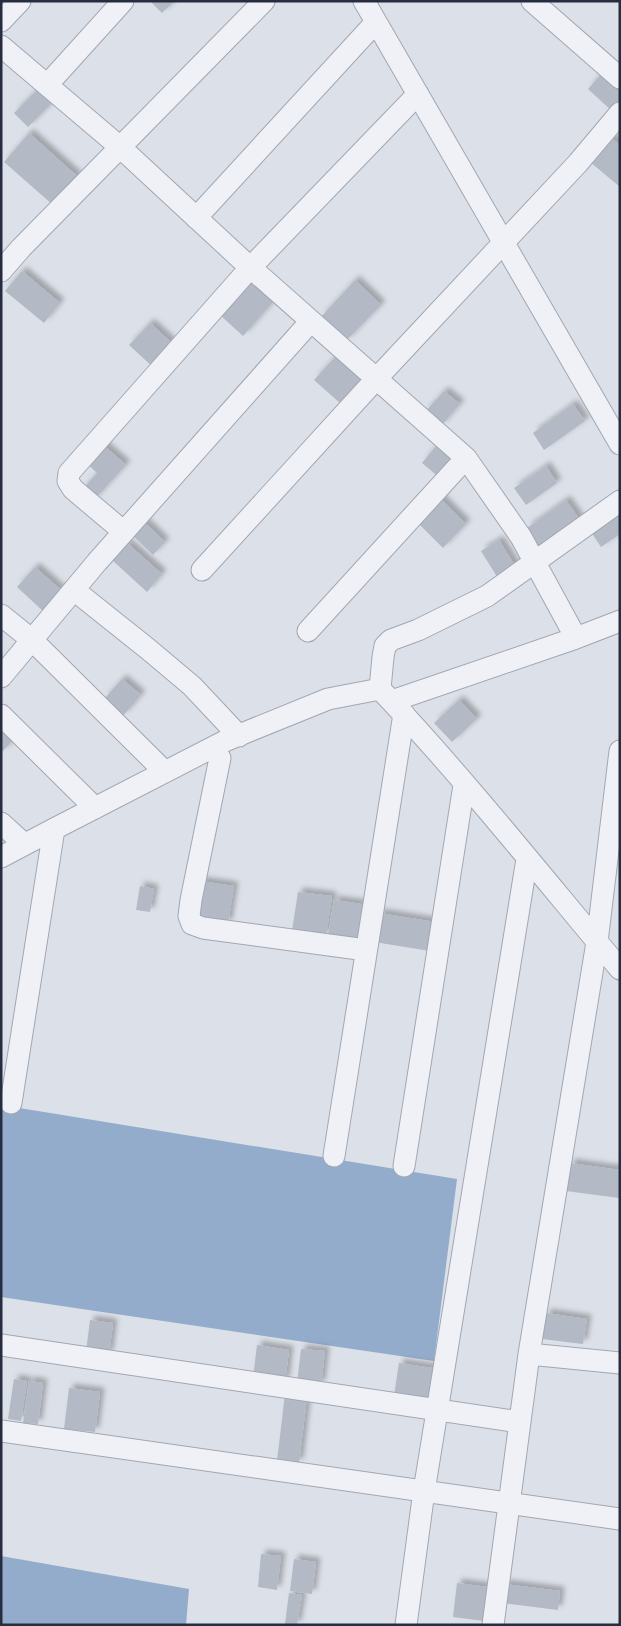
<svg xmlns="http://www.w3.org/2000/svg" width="621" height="1626" font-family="'Public Sans',sans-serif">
  <defs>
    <filter id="shadow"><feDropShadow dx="4.5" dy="-4.5" stdDeviation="2.5" flood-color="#0004"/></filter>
  </defs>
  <rect width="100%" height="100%" fill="#dce0e8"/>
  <path fill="#94accb" d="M1,1105L457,1179L434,1361L1,1297Z
    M1,1556L189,1589L186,1625H1Z"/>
  <path fill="#b3b9c5" filter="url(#shadow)" d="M150,1H174L162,13Z
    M605,70L620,84V102L612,111L588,89Z
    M39,88L53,102L28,127L14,113Z
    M29,133L78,177L53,205L4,162Z
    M610,137L620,145V187L590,162Z
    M22,271L60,303L44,323L5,291Z
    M251,279L275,300L243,336L220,315Z
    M355,280L381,305L346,341L321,317Z
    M150,323L175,346L155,369L129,345Z
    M336,356L362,378L340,403L314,380Z
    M444,391L460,404L441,426L425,412Z
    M573,404L585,421L544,450L533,433Z
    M101,443L126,465L93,501L82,490L97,473L84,461Z
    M436,446L455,463L441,479L422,463Z
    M546,466L557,483L526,505L514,488Z
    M439,497L466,524L443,548L416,521Z
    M566,500L582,523L542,551L527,528Z
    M620,508V534L601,547L589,529Z
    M143,521L165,542L153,555L131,534Z
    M499,540L517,569L499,580L481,551Z
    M127,543L162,574L147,592L112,560Z
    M35,567L62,591L44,612L17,587Z
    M122,679L141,695L123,716L104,699Z
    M459,700L477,719L452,742L434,723Z
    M1,723L16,737L1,753Z
    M200,881L234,886L228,924L194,919Z
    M140,886L154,889L150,912L136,910Z
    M298,892L332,896L326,936L292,931Z
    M334,900L368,905L362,941L328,935Z
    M379,913L435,922L430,951L374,942Z
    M570,1163L620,1170L619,1198L566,1191Z
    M546,1313L587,1319L583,1344L542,1339Z
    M90,1320L113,1323L109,1355L86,1352Z
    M257,1345L289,1350L285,1382L253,1378Z
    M301,1349L325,1351L321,1385L297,1383Z
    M399,1363L439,1369L434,1402L394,1396Z
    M14,1379L27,1381L21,1421L8,1419Z
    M29,1381L43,1383L38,1424L23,1423Z
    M69,1388L100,1392L95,1432L64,1429Z
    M285,1394L307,1397L299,1463L277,1461Z
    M261,1554L281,1556L277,1590L258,1587Z
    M294,1559L316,1562L312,1594L290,1591Z
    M457,1583L488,1587L484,1621L453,1617Z
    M504,1584L560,1591L558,1610L502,1603Z
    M289,1593L302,1595L297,1625L285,1624Z"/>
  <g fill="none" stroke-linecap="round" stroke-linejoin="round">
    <defs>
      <path id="minor" d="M364,1L620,444
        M532,1L620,78
        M1,21L20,1
        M1,46L120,147L242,260L466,458L521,537L576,638
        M47,85L123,1
        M196,218L376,22
        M1,271L21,248L264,1
        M124,532L73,489L68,481L69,473L250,268L418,94
        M202,570L377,378L578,163L620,113
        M74,590L148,649L192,686L239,736
        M1,615L32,640L165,772
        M308,631L466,458
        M1,677L97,562L311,321
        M380,689L383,657L385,646L391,640L418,630L487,596L620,501
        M392,701L576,638L620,621
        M1,715L95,808
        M220,758L191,900L189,916L192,924L203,928L366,950
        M1,823L24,844
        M1,857L54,829L227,740L328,699L380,689C464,778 541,875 620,969
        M11,1103L54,829
        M334,1156L404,714
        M404,1166L464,785
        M1,1345L520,1422
        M529,1354L620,1363
        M1,1431L620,1519
        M406,1625L424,1491L527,859
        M493,1625L529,1354L597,942L620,751"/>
    </defs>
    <use href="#minor" stroke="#a1a7b2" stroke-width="23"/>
    <use href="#minor" stroke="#eff1f6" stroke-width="21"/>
  </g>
  <rect width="621" height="1626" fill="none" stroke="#252d3f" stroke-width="5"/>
</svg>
